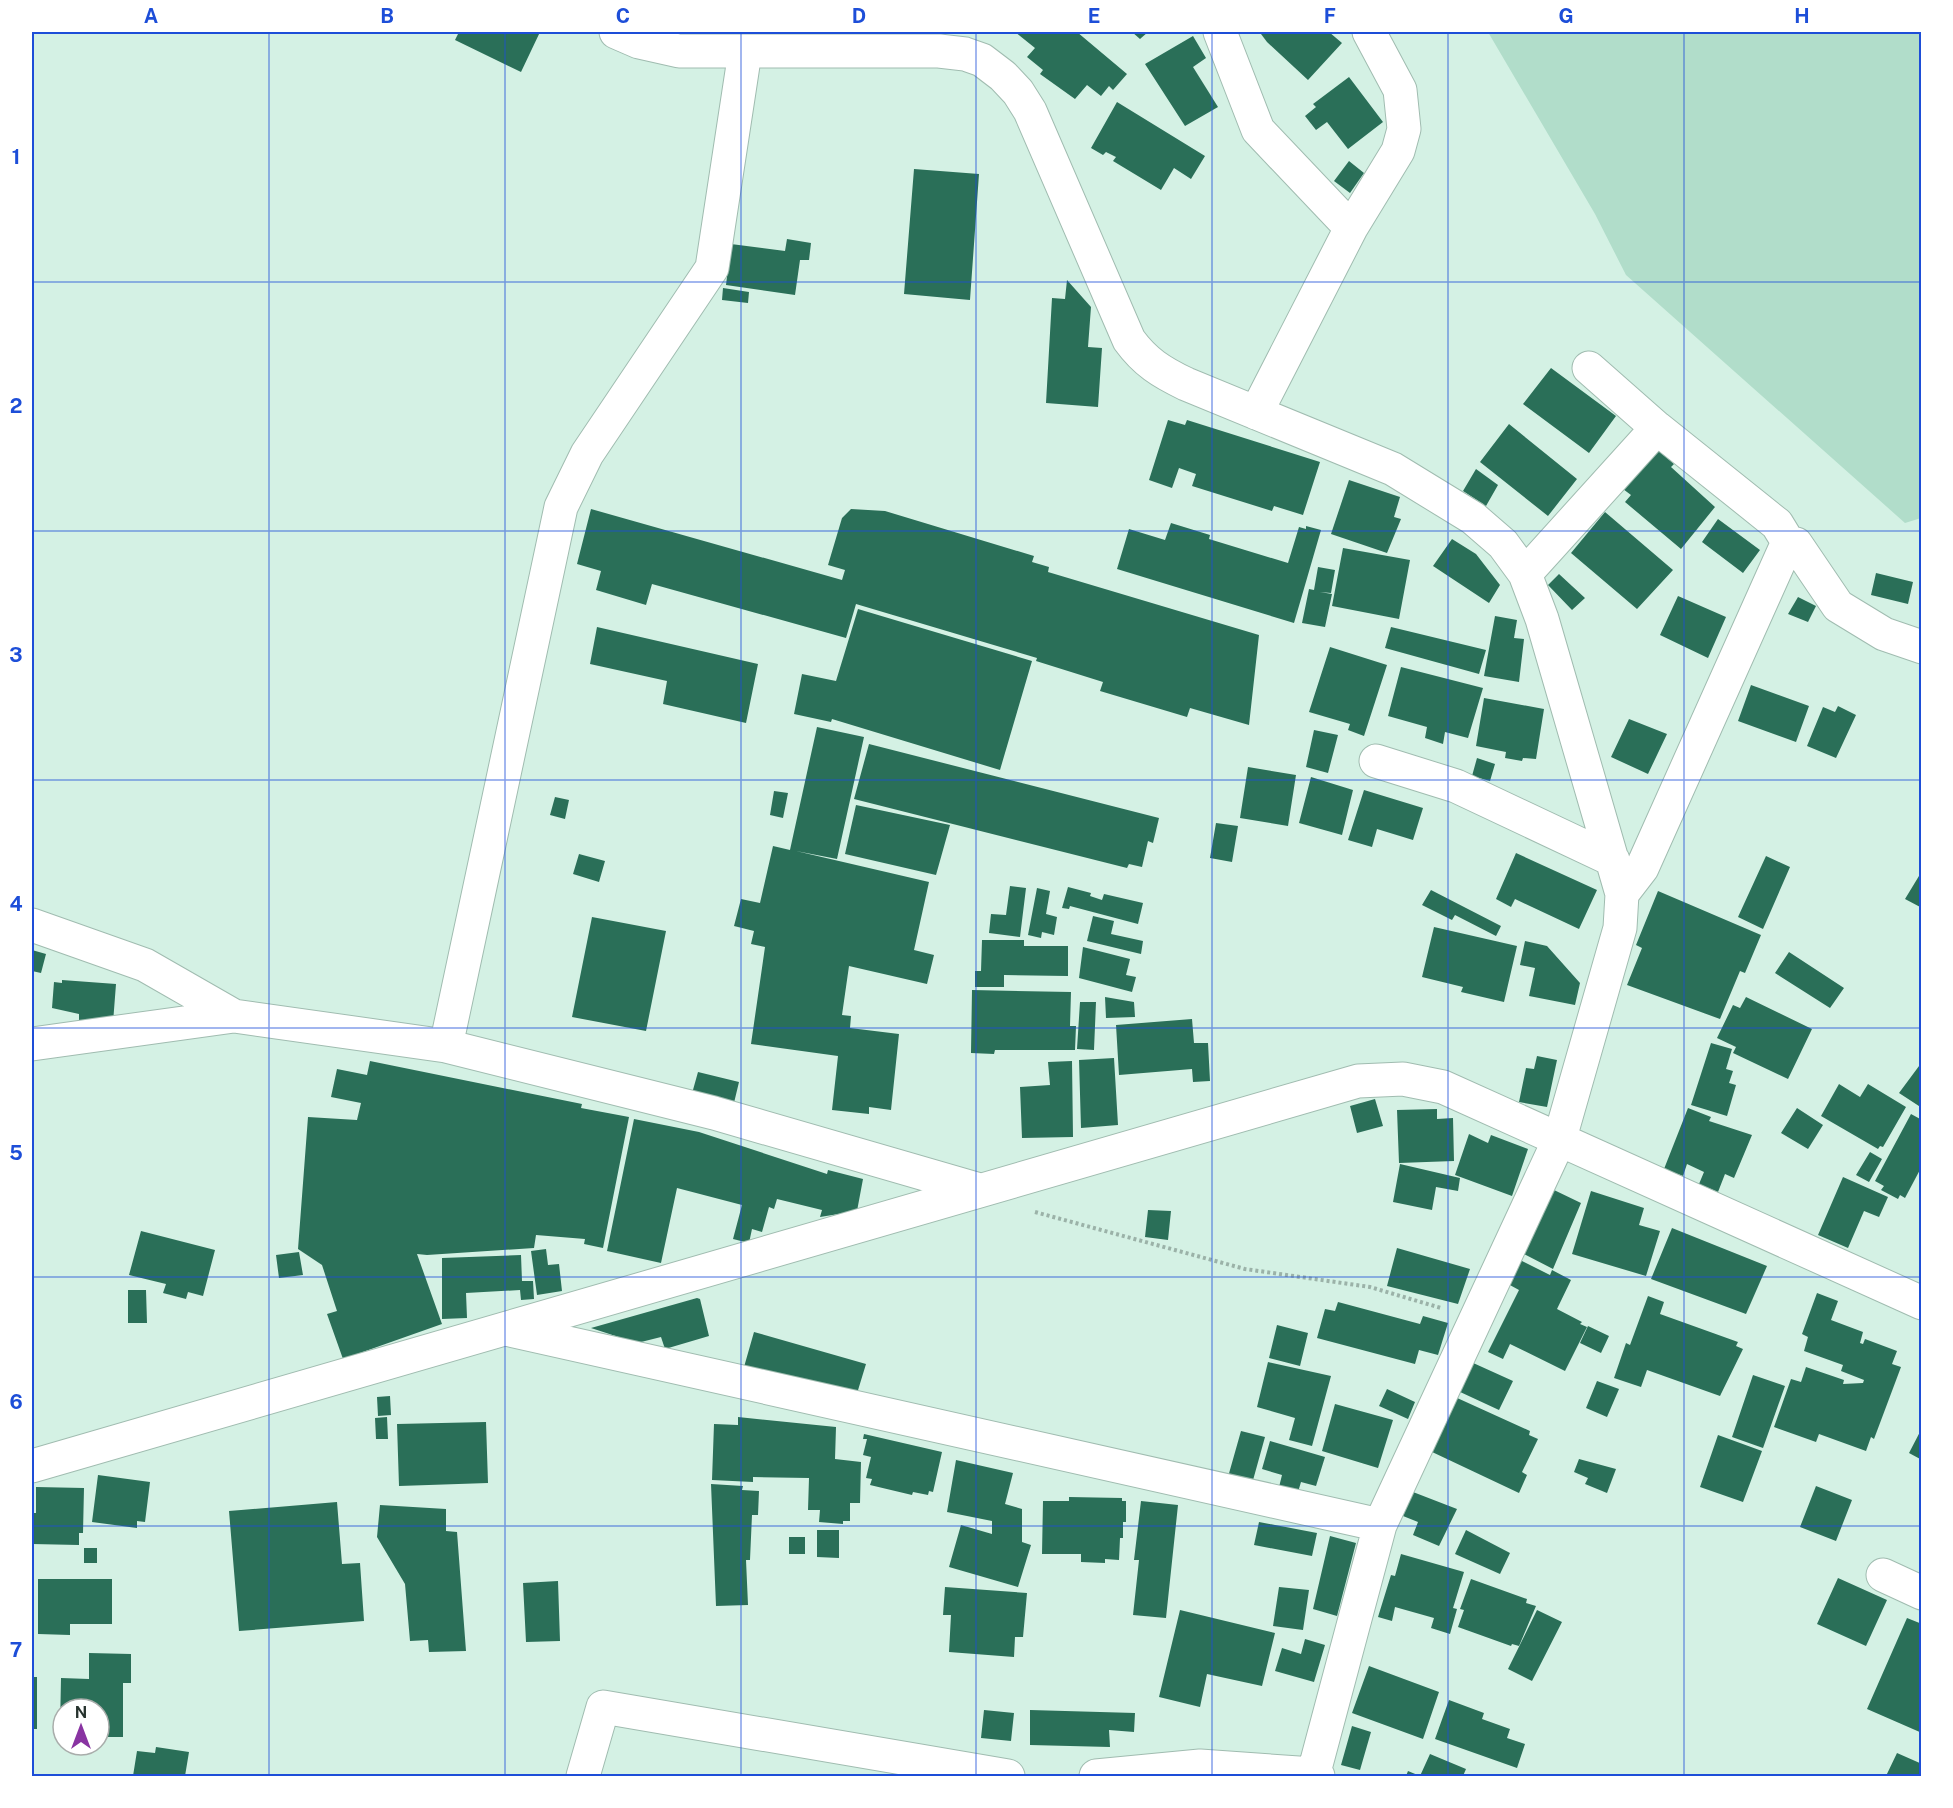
<svg xmlns="http://www.w3.org/2000/svg" width="1953" height="1808" font-family="'Public Sans',sans-serif">
  <rect width="100%" height="100%" fill="#d4f1e4"/>
  <path fill="#b1ddca" d="M1488,32H1921V518L1905,523L1626,275L1595,214Z"/>
  <path fill="#2a6f58" d="M459,32H540L521,72L455,40Z
    M1015,32H1077L1127,74L1113,90L1109,86L1101,96L1087,85L1075,99L1040,74L1043,70L1027,57L1035,48Z
    M1132,32H1148L1140,39Z
    M1263,32H1329L1342,43L1308,80L1267,42L1261,34Z
    M1193,36L1206,58L1193,67L1218,107L1185,126L1145,64Z
    M1349,77L1383,122L1348,149L1327,122L1316,130L1305,116L1316,107L1313,104Z
    M1117,102L1205,156L1191,179L1174,168L1161,190L1113,161L1116,157L1106,152L1103,155L1091,148Z
    M1349,161L1364,173L1350,193L1334,181Z
    M914,169L979,174L970,300L904,294Z
    M787,239L811,243L809,260H800L795,295L726,285L731,244L785,251Z
    M1067,280L1091,307L1088,347L1102,348L1098,407L1046,403L1052,298L1065,299Z
    M723,288L749,292L748,303L722,300Z
    M1551,368L1616,416L1589,453L1523,404Z
    M1168,420L1185,425L1187,420L1320,462L1303,515L1274,506L1272,511L1192,486L1196,474L1179,468L1172,488L1149,480Z
    M1509,424L1577,479L1548,516L1480,462Z
    M1658,450L1674,464L1671,467L1715,507L1681,549L1625,502L1631,495L1623,489Z
    M1476,469L1498,485L1486,506L1463,491Z
    M1349,480L1400,497L1394,517L1401,519L1387,553L1331,534Z
    M591,509L842,580L845,570L828,565L842,518L851,509L885,511L1034,556L1032,562L1049,567L1048,572L1259,635L1249,725L1190,708L1187,717L1100,691L1103,682L1036,661L1037,658L856,604L846,638L652,584L646,605L596,590L601,571L577,564Z
    M1605,512L1673,570L1637,609L1571,553Z
    M1718,519L1760,550L1743,573L1702,542Z
    M1171,523L1210,535L1209,539L1288,563L1299,527L1306,529V526L1321,530L1294,623L1117,569L1129,529L1165,540Z
    M1452,539L1476,554L1500,585L1489,603L1433,566Z
    M1343,548L1410,560L1399,619L1332,606Z
    M1318,567L1335,570L1331,593L1320,592L1332,594L1325,627L1302,623L1309,589L1314,590Z
    M1876,573L1913,582L1908,604L1871,595Z
    M1559,574L1585,598L1572,610L1548,585Z
    M1678,596L1726,617L1708,658L1660,635Z
    M1798,597L1816,606L1808,622L1788,614Z
    M858,609L1032,661L1000,770L832,719L831,722L794,714L802,674L836,681Z
    M1495,616L1517,620L1514,638L1524,639L1519,682L1484,676Z
    M597,627L758,664L746,723L663,704L667,681L590,664Z
    M1391,627L1486,650L1479,674L1385,648Z
    M1330,647L1387,665L1364,736L1348,730L1350,724L1309,712Z
    M1401,667L1483,688L1468,738L1445,732L1443,744L1425,738L1427,727L1388,716Z
    M1751,685L1809,706L1796,742L1738,721Z
    M1484,698L1544,709L1536,759L1523,758L1522,761L1505,758L1506,752L1476,746Z
    M1838,706L1856,715L1836,758L1807,746L1823,707L1835,712Z
    M1629,719L1667,734L1648,774L1611,757Z
    M817,727L864,737L837,859L796,851L929,882L914,950L934,955L927,984L849,966L842,1015L851,1016L850,1028L899,1034L891,1110L869,1107V1114L832,1110L838,1056L751,1044L765,947L751,944L754,931L734,926L741,899L760,903L773,846L790,850Z
    M1314,730L1338,735L1328,773L1306,767Z
    M869,744L1159,818L1153,843L1148,841L1142,867L1129,864L1127,868L854,799Z
    M1477,758L1495,764L1490,781L1472,776Z
    M1248,767L1296,775L1288,826L1240,818Z
    M1311,777L1353,790L1342,835L1299,823Z
    M1364,790L1423,808L1413,840L1377,829L1372,847L1348,840Z
    M774,791L788,793L783,818L770,815Z
    M555,797L569,800L565,819L550,815Z
    M856,805L950,825L936,875L845,854Z
    M1216,823L1238,826L1232,862L1210,858Z
    M1516,853L1597,890L1579,929L1515,899L1511,907L1496,899Z
    M579,854L605,861L599,882L573,874Z
    M1766,856L1790,867L1763,929L1738,917Z
    M1922,871V908L1905,899Z
    M1010,886L1026,888L1020,937L989,933L991,914L1006,915Z
    M1068,887L1091,893L1090,896L1102,900L1104,894L1143,903L1138,924L1070,906L1069,909L1062,908Z
    M1037,888L1050,891L1046,914L1057,917L1054,935L1042,932L1041,938L1028,935Z
    M1431,890L1501,926L1496,936L1455,915L1452,920L1422,905Z
    M1658,891L1761,935L1745,973L1740,971L1720,1019L1627,985L1642,948L1636,945Z
    M1093,916L1114,921L1111,934L1143,941L1141,954L1087,941Z
    M592,917L666,931L646,1031L572,1017Z
    M1434,927L1517,946L1504,1002L1461,992L1463,987L1422,977Z
    M982,940H1024V946H1068V976L1004,975V987H975V971H981Z
    M1525,941L1547,946L1580,983L1575,1005L1529,996L1535,968L1520,965Z
    M1083,947L1130,959L1126,975L1136,977L1132,992L1079,978Z
    M32,950L46,954L41,973L32,971Z
    M1789,952L1844,988L1830,1008L1775,973Z
    M62,980L116,984L113,1023L79,1020V1014L52,1008L54,982L62,983Z
    M972,990L1071,992L1070,1026H1076L1075,1050H995L994,1054L971,1053Z
    M1105,997L1134,1002L1135,1017L1106,1018Z
    M1746,997L1812,1029L1788,1079L1733,1053L1736,1047L1717,1038L1733,1005L1740,1008Z
    M1080,1002H1096L1094,1050L1077,1049Z
    M1192,1019L1194,1043H1208L1210,1081L1193,1082L1192,1069L1119,1075L1116,1025Z
    M1711,1043L1732,1049L1726,1069L1733,1071L1729,1083L1736,1085L1727,1116L1691,1105Z
    M1537,1056L1557,1060L1547,1107L1519,1102L1526,1068L1534,1069Z
    M1114,1058L1118,1125L1081,1128L1079,1060Z
    M370,1061L582,1104L581,1108L629,1117L603,1248L584,1244L585,1239L536,1235L534,1248L427,1255L417,1254L442,1324L343,1359L327,1314L337,1311L322,1265L298,1249L308,1117L357,1120L361,1103L331,1097L337,1069L367,1075Z
    M1072,1061L1073,1137L1022,1138L1020,1087L1050,1085L1048,1062Z
    M1922,1062V1108L1899,1093Z
    M698,1072L739,1082L733,1107L691,1097Z
    M1839,1084L1860,1097L1868,1084L1906,1107L1883,1147L1880,1146L1878,1149L1821,1116Z
    M1375,1099L1383,1126L1357,1133L1350,1106Z
    M1688,1108L1711,1117L1709,1121L1752,1135L1734,1178L1725,1174L1718,1192L1699,1184L1704,1172L1687,1164L1683,1176L1664,1169Z
    M1797,1108L1823,1125L1808,1149L1781,1133Z
    M1437,1109V1119L1453,1118L1454,1161L1399,1163L1397,1110Z
    M1911,1114L1922,1120V1166L1905,1198L1900,1195L1898,1199L1881,1190L1884,1186L1875,1181Z
    M634,1119L699,1132L827,1174L828,1170L863,1179L857,1211L820,1217L822,1210L777,1199L774,1209L769,1207L762,1232L752,1229L749,1243L733,1239L742,1205L677,1188L661,1263L607,1251Z
    M1469,1134L1488,1143L1491,1135L1528,1149L1512,1196L1455,1175Z
    M1870,1152L1882,1159L1869,1182L1856,1175Z
    M1400,1164L1460,1178L1458,1191L1436,1187L1432,1210L1393,1202Z
    M1843,1177L1888,1197L1879,1217L1864,1211L1848,1248L1818,1235Z
    M1554,1190L1581,1203L1553,1269L1524,1254Z
    M1591,1191L1644,1208L1639,1225L1660,1231L1646,1276L1572,1254Z
    M1148,1210L1171,1211L1168,1240L1145,1237Z
    M1672,1228L1767,1266L1746,1314L1651,1279Z
    M141,1231L215,1250L203,1296L188,1292L186,1299L163,1293L166,1284L129,1275Z
    M1397,1248L1470,1269L1458,1304L1387,1286Z
    M546,1249L548,1265L559,1264L562,1291L537,1295L531,1251Z
    M299,1252L303,1275L279,1278L276,1255Z
    M521,1255L522,1281H533L534,1299L521,1300L520,1290L466,1293L467,1318L442,1319V1258Z
    M1520,1260L1550,1275L1552,1270L1571,1280L1557,1309L1582,1322L1580,1324L1587,1327L1565,1371L1510,1344L1503,1359L1488,1352L1519,1290L1508,1284Z
    M128,1290H146L147,1323H128Z
    M1817,1293L1838,1301L1831,1320L1863,1332L1860,1343L1863,1344L1865,1339L1897,1351L1892,1364L1901,1367L1874,1439L1871,1437L1866,1451L1819,1434L1816,1442L1774,1427L1791,1379L1801,1382L1806,1367L1844,1380L1843,1384L1863,1383L1864,1380L1841,1371L1843,1365L1804,1351L1808,1337L1802,1334Z
    M1648,1296L1664,1302L1660,1314L1738,1342L1736,1346L1743,1349L1720,1396L1647,1370L1641,1387L1614,1378L1626,1343L1630,1345Z
    M697,1298L700,1299L709,1336L665,1349L661,1337L637,1343L591,1328Z
    M1338,1302L1420,1324L1423,1316L1448,1323L1438,1355L1419,1350L1415,1364L1317,1338L1325,1309L1335,1311Z
    M1277,1325L1308,1333L1300,1366L1269,1358Z
    M1588,1326L1609,1336L1601,1353L1580,1343Z
    M754,1332L866,1364L855,1400L744,1367Z
    M1268,1362L1331,1376L1312,1446L1289,1440L1295,1418L1257,1407Z
    M1471,1362L1513,1381L1499,1410L1458,1391Z
    M1753,1375L1785,1386L1763,1448L1732,1437Z
    M1597,1381L1619,1389L1607,1417L1586,1408Z
    M1387,1389L1415,1402L1408,1419L1379,1406Z
    M390,1396L391,1415L378,1416L377,1397Z
    M1455,1397L1530,1431L1529,1435L1538,1439L1522,1472L1527,1475L1519,1493L1430,1451Z
    M1335,1404L1393,1420L1378,1468L1322,1451Z
    M387,1417L388,1439H376L375,1418Z
    M738,1417L836,1427L835,1459L861,1462L860,1503H850V1521H843V1524L819,1522L820,1510H808L809,1478L753,1477V1482L712,1480L714,1424L738,1425Z
    M486,1422L488,1483L399,1486L397,1424Z
    M1922,1428V1460L1909,1453Z
    M1241,1431L1265,1437L1250,1491L1226,1484Z
    M864,1434L942,1452L933,1492L929,1491L928,1495L913,1492L912,1495L870,1485L872,1479L866,1478L871,1457L863,1455L867,1439H863Z
    M1718,1435L1762,1451L1743,1502L1700,1487Z
    M1270,1441L1325,1457L1316,1486L1301,1482L1298,1492L1279,1487L1282,1475L1262,1469Z
    M1579,1459L1616,1469L1607,1493L1585,1484L1588,1478L1574,1472Z
    M956,1460L1013,1473L1005,1504L1022,1509V1542L1031,1545L1018,1587L949,1567L961,1525L992,1534V1521L947,1512Z
    M98,1475L150,1482L145,1522L137,1521V1528L92,1522Z
    M711,1484L743,1486L742,1490L759,1491L758,1515H752L750,1560H746L748,1605L716,1606Z
    M1816,1486L1852,1500L1836,1541L1800,1527Z
    M36,1487L84,1488L83,1533H79V1545L32,1544V1513H36Z
    M1413,1492L1457,1509L1439,1546L1413,1535L1418,1522L1403,1516Z
    M1069,1497L1122,1498V1501H1126V1522H1123V1538H1120L1119,1560L1105,1559V1563L1081,1562V1554H1042L1043,1501H1069Z
    M1141,1501L1178,1505L1166,1618L1133,1615L1139,1560H1134Z
    M337,1502L342,1564L360,1563L364,1621L239,1631L229,1511Z
    M380,1505L446,1509V1531L457,1532L466,1651L429,1652L428,1640L410,1641L405,1584L377,1537Z
    M1259,1522L1317,1533L1312,1556L1254,1545Z
    M817,1530H839V1558L817,1557Z
    M1466,1530L1510,1553L1500,1574L1455,1554Z
    M1330,1536L1356,1543L1337,1616L1313,1609Z
    M789,1537H805V1554H789Z
    M84,1548H97V1563H84Z
    M1401,1554L1464,1572L1453,1608L1457,1609L1450,1634L1431,1628L1434,1618L1395,1607L1392,1621L1378,1617L1391,1575L1395,1576Z
    M1838,1578L1887,1600L1866,1646L1817,1624Z
    M38,1579H112V1624H70V1635L38,1634Z
    M1471,1579L1527,1599L1526,1603L1536,1606L1519,1646L1512,1644L1511,1646L1458,1627L1464,1610L1460,1609Z
    M558,1581L560,1641L526,1642L523,1583Z
    M945,1587L1027,1593L1023,1637H1015L1014,1657L949,1652L951,1615H943Z
    M1279,1587L1309,1590L1303,1630L1273,1626Z
    M1180,1610L1275,1633L1262,1686L1207,1674L1200,1707L1159,1697Z
    M1537,1610L1562,1622L1532,1681L1508,1669Z
    M1907,1618L1922,1624V1733L1867,1709Z
    M1305,1639L1325,1645L1314,1682L1275,1671L1282,1648L1301,1654Z
    M89,1653L131,1654V1683H123V1737H99V1709H63V1728H60L61,1678L89,1679Z
    M1369,1666L1439,1692L1423,1739L1352,1713Z
    M32,1677H37V1729H32Z
    M1449,1700L1484,1713L1482,1719L1510,1729L1507,1738L1525,1744L1517,1768L1435,1739Z
    M984,1710L1014,1713L1011,1741L981,1738Z
    M1030,1710L1135,1713L1134,1732L1109,1730L1110,1747L1030,1745Z
    M1352,1726L1371,1732L1360,1770L1341,1765Z
    M156,1747L189,1752L185,1776H133L137,1751L155,1753Z
    M1897,1753L1922,1764V1776H1886Z
    M1430,1754L1466,1769L1463,1776H1406L1408,1771L1420,1776Z"/>
  <g fill="none" stroke-linecap="round" stroke-linejoin="round">
    <defs>
      <path id="minor" d="M616,32L639,42L679,51H939L965,54L982,60L1003,76L1018,92L1030,111L1129,340C1145,362 1161,372 1186,384L1393,469L1473,518L1503,544L1525,574L1542,619L1622,894L1620,928L1560,1138L1380,1525L1313,1776
        M1220,32L1258,130L1351,228
        M1589,368L1657,428
        M1256,413L1351,228L1398,151L1404,129L1400,90L1369,32
        M1525,574L1657,428L1777,524L1788,542
        M1376,761L1456,786L1613,860
        M1622,894L1642,868L1788,542L1796,544L1838,606L1884,634L1922,647
        M32,925L145,965L234,1016
        M32,1044L234,1016L446,1046L714,1113L980,1190
        M446,1046L561,507L587,454L712,268L745,52
        M510,1330L1380,1525
        M32,1466L1358,1081L1403,1079L1443,1087L1922,1303
        M1883,1575L1922,1593
        M583,1776L603,1707L1008,1776
        M1096,1776L1200,1766L1313,1774L1318,1776"/>
    </defs>
    <use href="#minor" stroke="#a0bcb0" stroke-width="35"/>
    <path stroke="#9bb2a8" stroke-width="4" stroke-dasharray="3 3" stroke-linecap="butt" d="M1035,1212L1245,1269L1370,1287L1441,1308"/>
    <use href="#minor" stroke="#fff" stroke-width="33"/>
  </g>
  <path fill="none" stroke="#1d4ed8" stroke-width="1.5" stroke-opacity="0.55" d="M269,32V1776M505,32V1776M741,32V1776M976,32V1776M1212,32V1776M1448,32V1776M1684,32V1776M32,282H1922M32,531H1922M32,780H1922M32,1028H1922M32,1277H1922M32,1526H1922"/>
  <rect width="1953" height="1808" fill="none" stroke="#ffffff" stroke-width="66"/>
  <g transform="translate(81 1727)"><circle r="28" fill="#ffffff" stroke="#a9adab" stroke-width="1.5"/>
  <path d="M0-4.5L10 22L0 15L-10 22Z" fill="#8934a2"/>
  <text y="-9" font-size="16" font-weight="bold" text-anchor="middle" fill="#27332e">N</text>
  </g>
  <rect x="33" y="33" width="1887" height="1742" fill="none" stroke="#1d4ed8" stroke-width="2"/>
  <g font-size="20" text-anchor="middle" font-weight="bold" fill="#1d4ed8">
    <text x="151" y="23">A</text>
    <text x="387" y="23">B</text>
    <text x="623" y="23">C</text>
    <text x="859" y="23">D</text>
    <text x="1094" y="23">E</text>
    <text x="1330" y="23">F</text>
    <text x="1566" y="23">G</text>
    <text x="1802" y="23">H</text>
    <text x="16" y="164">1</text>
    <text x="16" y="413">2</text>
    <text x="16" y="662">3</text>
    <text x="16" y="911">4</text>
    <text x="16" y="1160">5</text>
    <text x="16" y="1409">6</text>
    <text x="16" y="1657">7</text>
  </g>
</svg>
